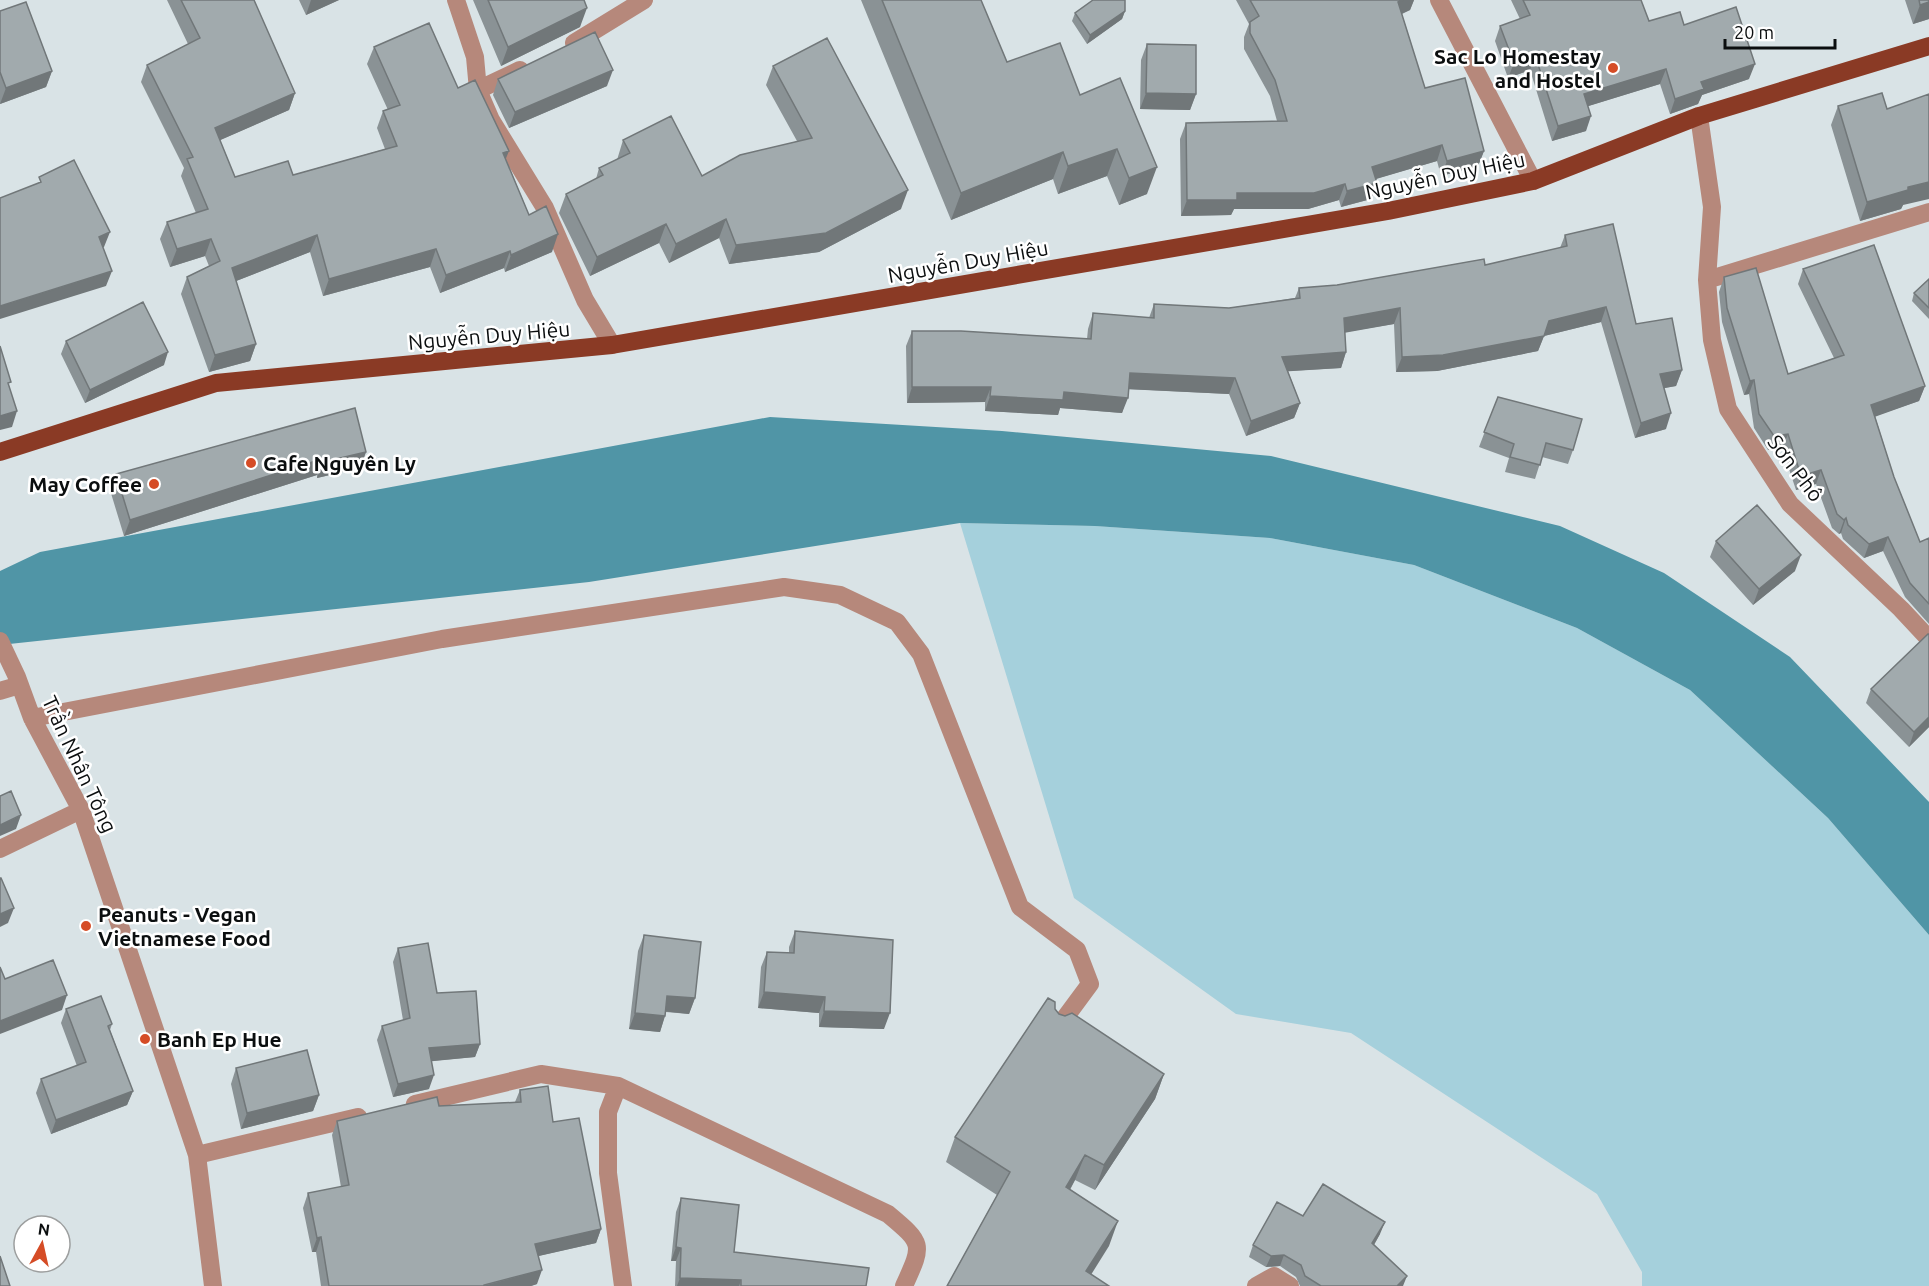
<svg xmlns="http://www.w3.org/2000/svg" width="1929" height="1286" font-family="Ubuntu,sans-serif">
  <rect width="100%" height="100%" fill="#d9e3e6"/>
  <path fill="#a5d0dc" d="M960,523L1095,526L1270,538L1414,565L1577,628L1690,690L1828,818L1929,935V1286H1642V1272L1597,1194L1351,1033L1236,1014L1074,898Z"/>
  <path fill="#5095a6" d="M770,417L1002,431L1271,456L1560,526L1664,573L1790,657L1929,802V935L1828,818L1690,690L1577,628L1414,565L1270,538L1095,526L960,523L589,582L0,645V571L40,552Z"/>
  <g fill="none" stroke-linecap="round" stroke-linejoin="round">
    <path stroke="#b6887b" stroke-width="18" d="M456,0L475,57L478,90L491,120L545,208L585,300L612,345
      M1439,0L1533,181
      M574,43L644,0
      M478,90L520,70
      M1699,116L1712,207L1707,280L1712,340L1728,409L1790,504L1901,609L1929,639
      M1707,280L1929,212
      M0,641L17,677L32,718L81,810L197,1155L213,1286
      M0,691L20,685
      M32,718L442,639L784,587L840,595L897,622L921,654L1020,907L1077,950L1090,984L1056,1030
      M0,849L81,810
      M618,1086L608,1112V1173L623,1286
      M415,1104L541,1074L618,1086L888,1214C924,1244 923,1244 904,1286
      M197,1155L358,1117
      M1256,1286L1274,1276L1290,1286"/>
    <path stroke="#8a3a25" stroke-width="18" d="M0,452L216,383L612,345L1388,211L1533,181L1699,116L1929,46"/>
  </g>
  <path fill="#8a9295" d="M167,0H254L295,93L289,110L220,140L235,177L293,175L385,149L377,128L383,111L388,110L367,64L374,47L458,88L506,159L529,215L552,252L505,272L504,268L440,293L430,267L323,296L310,252L236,281L256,344L250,361L209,372L181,294L187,277L209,266L205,256L170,267L160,239L167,222L196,213L181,176L184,168L141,82L147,65L188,44Z
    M299,0H339L306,15Z
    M473,0H584L580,27L501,66Z
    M861,0H981L1007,62L1080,95L1147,194L1119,205L1107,176L1058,194L1053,179L951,220Z
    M1236,0H1414L1410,10L1402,14L1425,88L1484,151L1478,166L1441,176L1437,161L1375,179L1377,183L1371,199L1341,207L1339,200L1308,209H1234L1231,215L1181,216L1180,139L1186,123L1277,121L1270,96L1244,49V37L1249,24Z
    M1511,0H1641L1649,21L1684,25L1749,79L1702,95L1698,104L1670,114L1660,84L1588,106L1586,131L1552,141L1530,70L1508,78L1495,41L1500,26L1520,19Z
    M1905,0H1929V19L1913,24Z
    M0,11L52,71L46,87L0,104Z
    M1125,11L1122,19L1087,44L1072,21L1075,13Z
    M1147,44L1196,94L1190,110L1140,109L1141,60Z
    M773,66L901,209L819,252L729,264L719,238L669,263L659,243L590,276L559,213L566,194L596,179L599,168L617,160L623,140L702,176L797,141L766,85Z
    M498,79L607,86L509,128L493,95Z
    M1838,106L1903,205L1901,209L1860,221L1831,125Z
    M1565,235L1636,324L1682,370L1676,386L1664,388L1666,429L1635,438L1601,322L1544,336L1538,351L1437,371L1396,372L1394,324L1345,332L1346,352L1341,368L1288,371L1300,403L1294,418L1246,436L1229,394L1129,389L1122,413L1060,408L1058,415L985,411V402L907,403L906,346L912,331L1087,339L1088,329L1093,313L1149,318L1154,304L1229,308L1295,298L1299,288L1337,285L1485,265L1560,248Z
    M1803,269L1925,386L1919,401L1875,416L1894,477L1920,542L1929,538V624L1905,597L1883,551L1864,558L1843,539L1841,533L1839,534L1832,528L1816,484L1796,490L1782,448L1768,450L1754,428L1749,394L1744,395L1722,322L1719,292L1724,277L1788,374L1834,358L1798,284Z
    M1929,279V319L1912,301L1914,293Z
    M66,341L164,365L85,403L61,354Z
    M1498,397L1573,450L1568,464L1542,457L1535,479L1505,472L1509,458L1479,447Z
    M366,452L360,468L317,478V475L124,536L110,490L116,474Z
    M1716,541L1795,571L1753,605L1710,557Z
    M1929,634V727L1909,747L1866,703L1871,689Z
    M795,931L884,1029L819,1027V1013L758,1008L761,967L767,952L789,953V947Z
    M644,935L695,998L689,1014L666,1012L660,1032L629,1029L638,951Z
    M398,948L480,1044L475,1057L431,1061L429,1089L393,1097L377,1040L382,1026L403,1020L393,962Z
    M66,1009L112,1024L110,1030L133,1091L127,1105L51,1134L36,1093L41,1079L77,1066L61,1023Z
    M1055,1009L1059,1014L1164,1074L1155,1099L1095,1190L1075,1180L1070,1190L1109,1246L947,1286L997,1195L946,1162L955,1137Z
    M236,1068L319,1095L313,1111L241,1129L231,1084Z
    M520,1090L553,1122L601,1229L596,1243L538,1256L537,1284L531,1286H321L316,1252H312L303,1208L308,1193L341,1187L332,1135L337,1121L439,1106L515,1102Z
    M681,1198L734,1252L866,1286H675L676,1261H671L676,1212Z
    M1380,1234L1374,1245L1403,1286H1300L1296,1277L1280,1266L1266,1267L1249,1257L1253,1245Z"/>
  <path fill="#717779" d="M311,0H339L306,15Z
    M1403,0H1414L1410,10L1392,18L1398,2Z
    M1929,2V19L1913,24L1920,5Z
    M587,8L580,27L501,66L508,47Z
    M1125,11L1122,19L1087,44L1090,35Z
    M1535,55L1530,70L1508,78L1514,63Z
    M1755,64L1749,79L1702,95L1698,104L1670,114L1675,99L1701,82Z
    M1666,69L1660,84L1579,109L1584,94Z
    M613,70L607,86L509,128L515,112Z
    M52,71L46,87L0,104L6,88Z
    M295,93L289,110L209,145L215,128Z
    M1146,93L1196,94L1190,110L1140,109Z
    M1591,116L1586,131L1552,141L1558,126Z
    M1442,145L1437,161L1366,182L1372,167Z
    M1117,149L1107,176L1058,194L1068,166Z
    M509,151L502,168L503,153Z
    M1484,151L1478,166L1441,176L1447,161Z
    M1063,152L1053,179L951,220L961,193Z
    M1157,167L1147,194L1119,205L1129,178Z
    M1929,182V199L1903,205L1901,209L1860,221L1867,202L1908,187Z
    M1377,183L1371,199L1341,207L1347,191Z
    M1345,184L1339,200L1308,209H1234L1231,215L1181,216L1187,200L1237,193Z
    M908,190L901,209L819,252L729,264L736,245Z
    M726,219L719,238L669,263L676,244Z
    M666,224L659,243L590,276L597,257Z
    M110,232L104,247L93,253L99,237Z
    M558,234L552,252L505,272L511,255Z
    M317,235L310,252L226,285L232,268Z
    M211,239L205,256L170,267L177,249Z
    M436,249L430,267L323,296L329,279Z
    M510,251L504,268L440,293L446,275Z
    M112,271L106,286L0,319V306Z
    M1606,307L1601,322L1544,336L1538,351L1437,371L1396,372L1402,357Z
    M1400,308L1394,324L1338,334L1344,318Z
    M256,344L250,361L209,372L215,355Z
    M168,352L164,365L85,403L90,390Z
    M1346,352L1341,368L1277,372L1282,357Z
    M1682,370L1676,386L1654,390L1660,374Z
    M1130,373L1235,378L1229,394L1124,389Z
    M1754,380L1749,394L1744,395L1750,381Z
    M1925,386L1919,401L1866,420L1871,405Z
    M912,387H991L985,402L907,403Z
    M1064,392L1128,398L1122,413L1060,408L1058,415L985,411L990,396Z
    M1300,403L1294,418L1246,436L1251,421Z
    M17,411L12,427L0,430V416Z
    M1671,413L1666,429L1635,438L1641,423Z
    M1788,434L1782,448L1768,450L1774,436Z
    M366,452L360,468L317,478L323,462Z
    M322,459L317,475L124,536L130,520Z
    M1821,470L1816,484L1796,490L1801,476Z
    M1846,518L1841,533L1839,534L1844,520Z
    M1888,537L1883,551L1864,558L1869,544Z
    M1801,555L1795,571L1753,605L1759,589Z
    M1929,717V727L1909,747L1914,732Z
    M21,815L16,829L0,836V825Z
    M14,908L8,923L0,927V914Z
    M764,992L825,997L819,1013L758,1008Z
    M67,995L62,1010L0,1034V1021Z
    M667,996L695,998L689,1014L661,1011Z
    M824,1011L890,1013L884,1029L819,1027Z
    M635,1013L665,1016L660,1032L629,1029Z
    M480,1044L475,1057L424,1062L429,1048Z
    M1164,1074L1155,1099L1095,1190L1104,1165Z
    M434,1075L429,1089L393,1097L398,1084Z
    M133,1091L127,1105L51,1134L56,1120Z
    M319,1095L313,1111L241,1129L247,1113Z
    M1085,1155L1075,1180L1057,1212L1066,1187Z
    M1118,1221L1109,1246L1084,1286L1086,1271Z
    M1385,1222L1380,1234L1368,1255L1372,1243Z
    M601,1229L596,1243L530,1258L535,1244Z
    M321,1237L316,1252H312L317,1238Z
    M676,1247L681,1248L676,1261H671Z
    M1284,1255L1280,1266L1266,1267L1271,1256Z
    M542,1270L537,1284L531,1286H483Z
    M1407,1276L1403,1286H1397Z
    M680,1278L741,1280L739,1286H677Z"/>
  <path fill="#a1aaad" stroke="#717779" stroke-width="1.5" d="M181,0H254L295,93L215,128L235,177L288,161L293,175L397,146L383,111L400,105L374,47L429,23L458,88L475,80L509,151L503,153L529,215L546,206L558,234L511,255L510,251L446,275L436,249L329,279L317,235L232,268L256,344L215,355L187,277L220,261L211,239L177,249L167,222L208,209L187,159L193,157L147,65L200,38Z
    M488,0H584L587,8L508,47Z
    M882,0H981L1007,62L1060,43L1080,95L1120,78L1157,167L1129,178L1117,149L1068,166L1063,152L961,193Z
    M1093,0H1125V11L1090,35L1075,13Z
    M1250,0H1403L1398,2L1425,88L1465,78L1484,151L1447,161L1442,145L1372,167L1377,183L1347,191L1345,184L1314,193H1237V200H1187L1186,123L1287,121L1275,80L1250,33V22L1259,16Z
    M1523,0H1641L1649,21L1680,12L1684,25L1736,7L1755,64L1701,82L1704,89L1675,99L1666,69L1584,94L1591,116L1558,126L1535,55L1514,63L1500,26L1530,15Z
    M1919,0H1929V2L1920,5Z
    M26,2L52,71L6,88L0,72V11Z
    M595,32L613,70L515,112L498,79Z
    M827,38L908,190L826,233L736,245L726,219L676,244L666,224L597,257L566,194L603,175L599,168L630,153L623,140L671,116L702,176L740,155L812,138L773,66Z
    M1147,44L1196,45V94L1146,93Z
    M1882,93L1887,109L1929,94V182L1908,187V190L1867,202L1838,106Z
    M74,160L110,232L99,237L112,271L0,306V198L41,182L39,177Z
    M1613,224L1636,324L1672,318L1682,370L1660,374L1671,413L1641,423L1606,307L1549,321L1544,336L1443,355L1402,357L1400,308L1344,318L1346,352L1282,357L1300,403L1251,421L1235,378L1130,373L1128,398L1064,392L1063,400L990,396L991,387H912V331H961L1091,339L1093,313L1154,318V304L1229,308L1300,298L1299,288L1337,285L1484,259L1485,265L1567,246L1565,235Z
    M1874,245L1925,386L1871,405L1894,477L1920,542L1929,538V604L1910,583L1888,537L1869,544L1848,525L1846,518L1844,520L1837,514L1821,470L1801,476L1788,434L1774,436L1759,414L1754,380L1750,381L1727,308L1724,277L1756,268L1788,374L1844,355L1803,269Z
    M1929,279V308L1914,293Z
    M143,302L168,352L90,390L66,341Z
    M0,346L11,382L8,383L17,411L0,416Z
    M1498,397L1582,419L1573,450L1546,443L1540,465L1510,457L1514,444L1484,432Z
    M355,408L366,452L323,462L322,459L130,520L116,474Z
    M1757,505L1801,555L1759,589L1716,541Z
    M1928,634H1929V717L1914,732L1871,689Z
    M11,791L21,815L0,825V796Z
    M0,878H1L14,908L0,914Z
    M795,931L893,940L890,1013L824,1011L825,997L764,992L767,952L794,953Z
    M644,935L701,942L695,998L667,996L665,1016L635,1013Z
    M428,943L437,993L476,991L480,1044L429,1048L434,1075L398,1084L382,1026L410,1018L398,948Z
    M53,960L67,995L0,1021V967L5,979Z
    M101,996L112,1024L108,1026L133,1091L56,1120L41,1079L86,1062L66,1009Z
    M1048,998L1055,1002V1009L1059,1014L1065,1016L1072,1013L1164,1074L1104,1165L1085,1155L1066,1187L1118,1221L1086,1271L1109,1286H947L1010,1172L955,1137Z
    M307,1050L319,1095L247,1113L236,1068Z
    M548,1086L553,1122L579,1118L601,1229L535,1244L542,1270L484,1285V1286H329L321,1237L317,1238L308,1193L349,1185L337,1121L437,1097L439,1106L521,1102L520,1090Z
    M1323,1184L1385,1222L1372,1243L1407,1276L1397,1286H1321L1305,1276L1301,1265L1284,1255L1271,1256L1253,1245L1277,1202L1303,1216Z
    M681,1198L739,1205L734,1252L869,1268L866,1286H741V1280L680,1278L681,1248L676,1247Z
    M0,1256L10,1286H0Z"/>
  <g fill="#d54c26" stroke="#fff" stroke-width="2">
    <circle cx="1613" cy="68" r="6"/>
    <circle cx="251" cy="463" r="6"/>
    <circle cx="154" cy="484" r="6"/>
    <circle cx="86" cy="926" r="6"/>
    <circle cx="145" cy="1039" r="6"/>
  </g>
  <g text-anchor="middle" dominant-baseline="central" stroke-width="5" stroke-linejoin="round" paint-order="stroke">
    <g font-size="21" font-weight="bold" fill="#0b0e0f" stroke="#fff" text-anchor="start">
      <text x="1601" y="56" text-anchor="end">Sac Lo Homestay<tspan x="1601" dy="24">and Hostel</tspan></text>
      <text x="263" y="463">Cafe Nguyên Ly</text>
      <text x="142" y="484" text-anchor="end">May Coffee</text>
      <text x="98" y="914">Peanuts - Vegan<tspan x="98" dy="24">Vietnamese Food</tspan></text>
      <text x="157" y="1039">Banh Ep Hue</text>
    </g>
    <g font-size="21" fill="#0b0e0f" stroke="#fff">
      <text transform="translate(1445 175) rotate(-12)">Nguyễn Duy Hiệu</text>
      <text transform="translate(968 261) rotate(-10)">Nguyễn Duy Hiệu</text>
      <text transform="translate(489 335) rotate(-5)">Nguyễn Duy Hiệu</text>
      <text transform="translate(1796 468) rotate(53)">Sơn Phô</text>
      <text transform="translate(80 764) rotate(65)">Trần Nhân Tông</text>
    </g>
  </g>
  <g transform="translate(42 1244) rotate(8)"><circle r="28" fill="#ffffff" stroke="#9d9f9f" stroke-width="1.5"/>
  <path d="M0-4.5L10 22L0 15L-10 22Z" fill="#d54c26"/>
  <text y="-9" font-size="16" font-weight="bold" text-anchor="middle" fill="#0b0e0f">N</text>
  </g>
  <path d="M1725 39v9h110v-9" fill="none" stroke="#0b0e0f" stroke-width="3"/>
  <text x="1734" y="39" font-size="18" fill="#0b0e0f" stroke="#ffffff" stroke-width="4.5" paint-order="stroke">20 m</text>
</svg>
